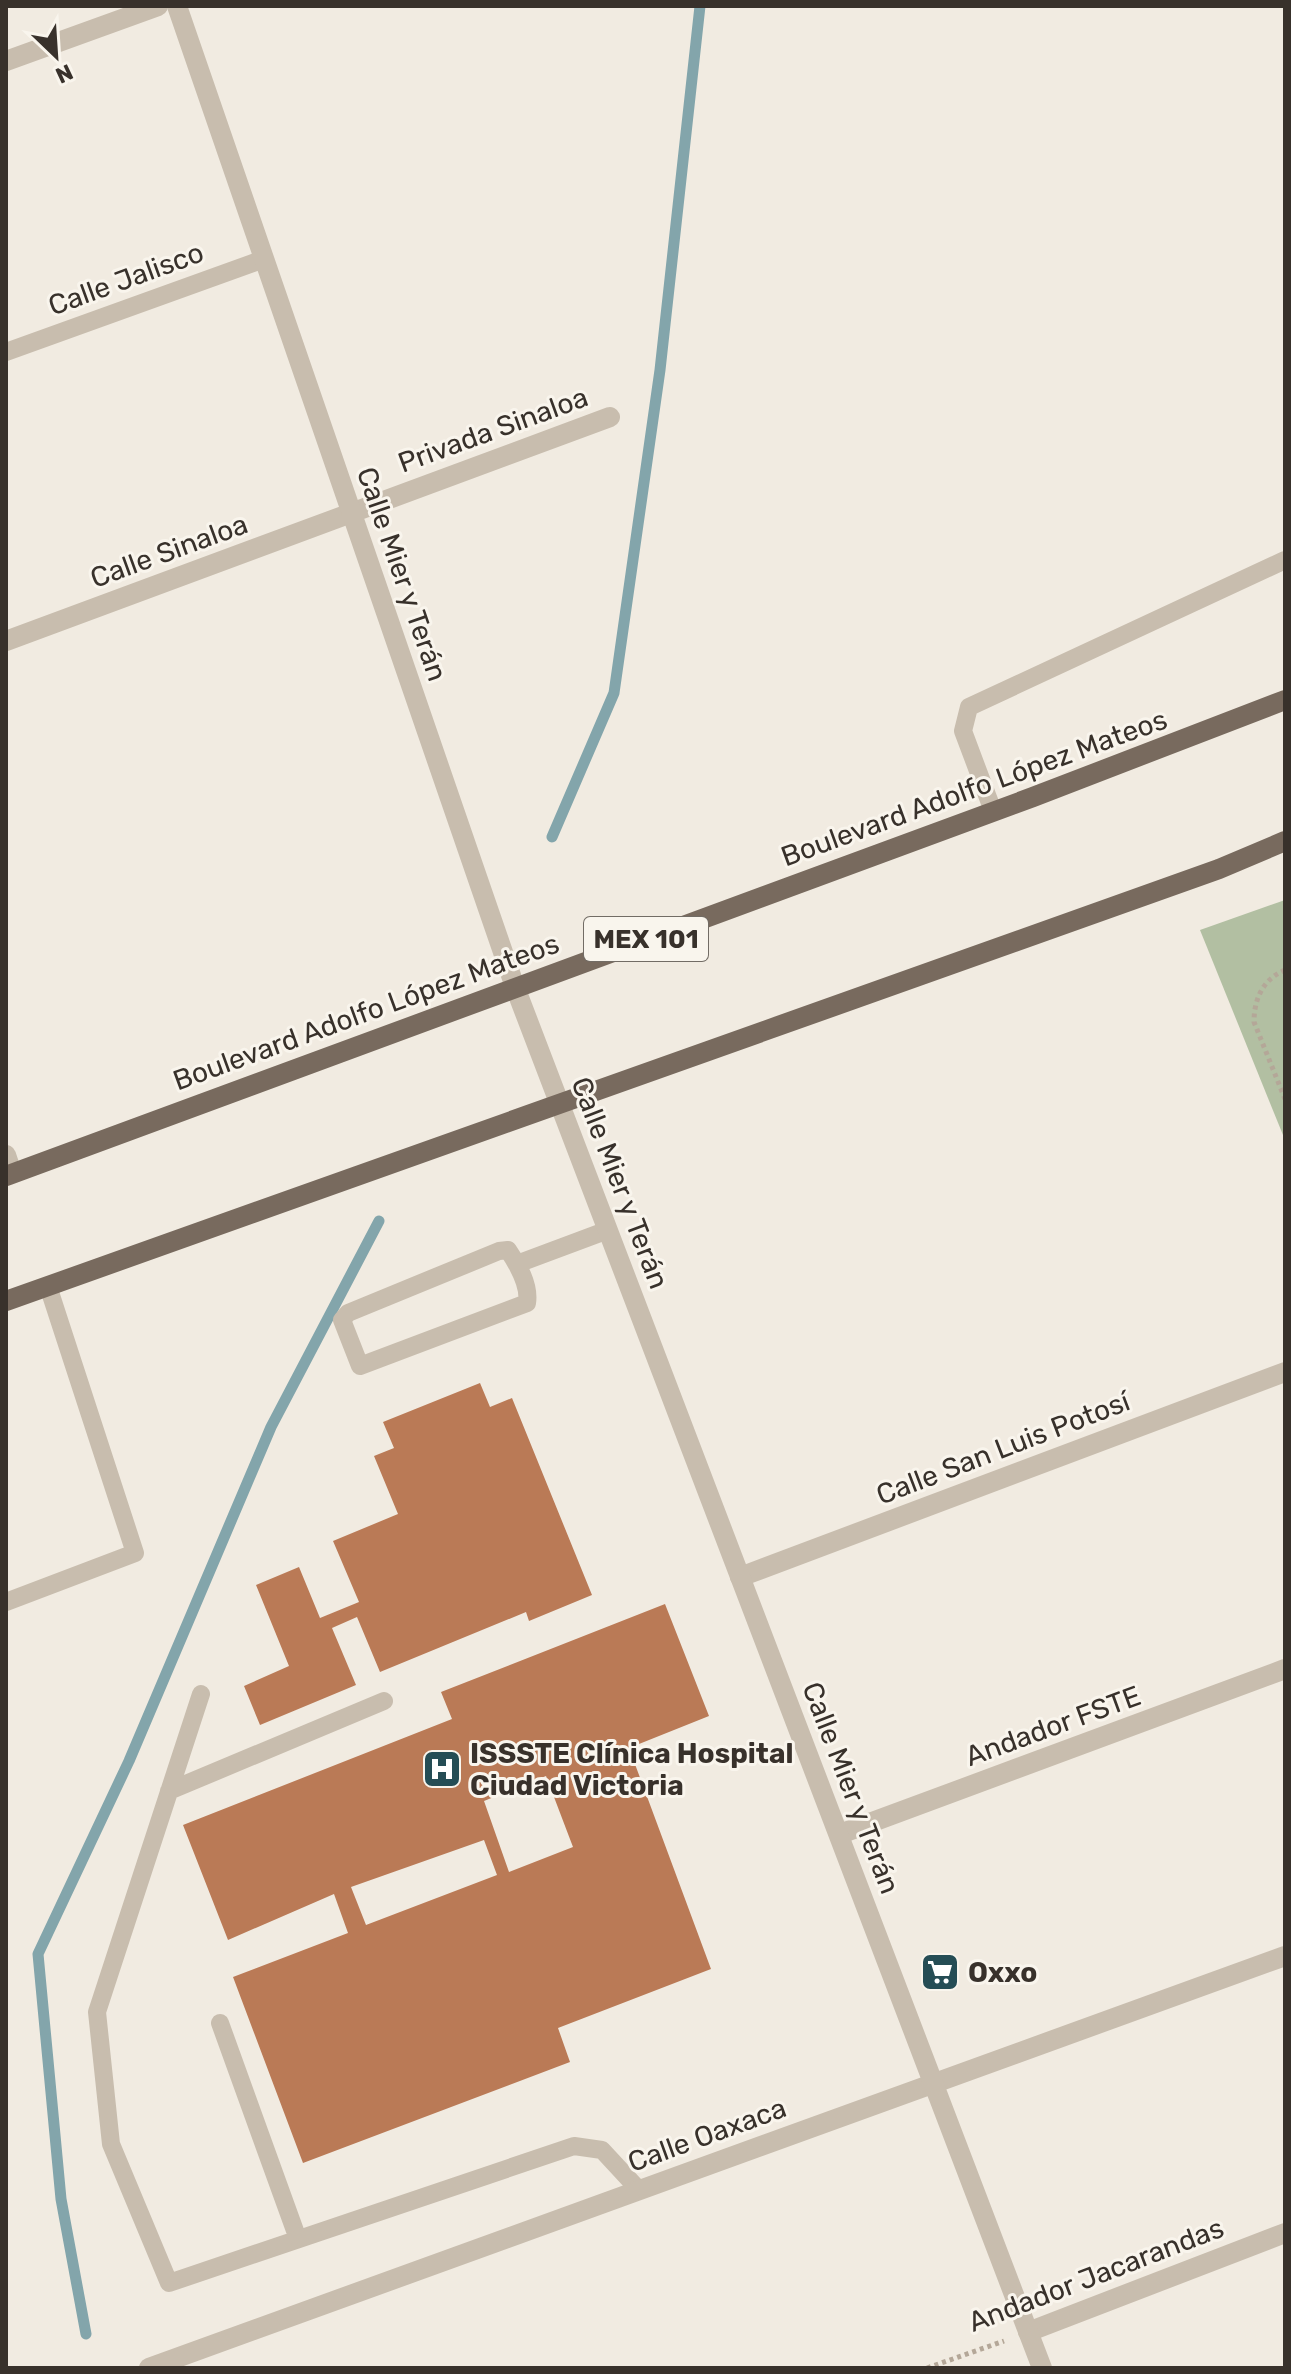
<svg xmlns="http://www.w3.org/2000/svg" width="1291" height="2374" font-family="Rubik,sans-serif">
  <rect width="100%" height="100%" fill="#f1ebe1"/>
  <path fill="#b2bfa2" d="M1285,900V1140L1200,930Z"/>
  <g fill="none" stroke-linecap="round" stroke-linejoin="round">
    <path stroke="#83a5ab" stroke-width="11" d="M552,837L614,693L660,370L700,6
      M86,2334L61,2199L38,1954L129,1761L271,1427L379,1221"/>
  </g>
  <path fill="#ba7a56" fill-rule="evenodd" d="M480,1383L490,1407L512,1398L592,1595L529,1621L526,1612L380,1672L357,1617L332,1628L356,1685L260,1725L244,1686L289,1666L256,1585L299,1567L320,1618L359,1602L333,1541L398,1514L374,1456L394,1448L383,1422Z
    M665,1604L709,1716L629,1748L711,1969L558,2028L570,2062L303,2163L233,1977L348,1933L334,1894L228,1940L183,1825L452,1719L441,1692ZM546,1776L573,1847L509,1872L484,1801ZM484,1840L497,1875L366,1925L351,1887Z"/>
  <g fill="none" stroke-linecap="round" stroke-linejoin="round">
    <path stroke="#b4a798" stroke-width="5" stroke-dasharray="4 4" stroke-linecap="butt" d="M1285,970C1263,979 1254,999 1254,1022L1285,1099
      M927,2368L1004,2341"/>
    <path stroke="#c8bdae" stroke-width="18" d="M6,352L264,259
      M993,811L963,731L969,707L1285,560
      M508,1250C518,1265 530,1285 527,1303L360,1366L342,1320L348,1313L499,1251Z
      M517,1264L608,1230
      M6,1602L135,1553L48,1286
      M201,1694L97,2012L111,2144L169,2283L574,2146L602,2150L639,2190
      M169,1791L384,1701
      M220,2023L298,2239"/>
    <path stroke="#c8bdae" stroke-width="20" d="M6,61L158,6
      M6,641L610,417
      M6,1155L12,1173
      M740,1577L1285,1372
      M840,1834L1285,1669
      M1028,2332L1285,2233
      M149,2368L1285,1956"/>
    <path stroke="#c8bdae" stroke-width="20" d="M177,6L515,987L1042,2368"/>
    <path stroke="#786a5e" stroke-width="20" d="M6,1176L1033,797L1285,700
      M6,1301L1219,869L1285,841"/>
  </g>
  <defs>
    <symbol id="hospital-square" viewBox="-11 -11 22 22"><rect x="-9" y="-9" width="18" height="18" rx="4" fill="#254d55" stroke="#f9f5ed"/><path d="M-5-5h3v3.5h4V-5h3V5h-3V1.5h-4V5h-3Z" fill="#fff"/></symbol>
    <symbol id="supermarket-square" viewBox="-11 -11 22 22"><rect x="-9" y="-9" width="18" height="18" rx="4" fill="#254d55" stroke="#f9f5ed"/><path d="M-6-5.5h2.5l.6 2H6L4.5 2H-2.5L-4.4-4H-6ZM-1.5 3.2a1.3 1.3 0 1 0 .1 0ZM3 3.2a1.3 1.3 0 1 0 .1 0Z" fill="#fff"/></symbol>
  </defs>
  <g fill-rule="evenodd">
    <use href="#hospital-square" x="420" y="1747" width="44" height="44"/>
    <use href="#supermarket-square" x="918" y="1950" width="44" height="44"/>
  </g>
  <g text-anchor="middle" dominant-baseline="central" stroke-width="6" stroke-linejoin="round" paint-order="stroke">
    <rect fill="#f9f5ed" stroke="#726c65" stroke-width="2" x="584" y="917" width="124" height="44" rx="6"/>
    <g font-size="26" font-weight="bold" fill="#38312b">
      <text x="646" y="939">MEX 101</text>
    </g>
    <g font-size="28" fill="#38312b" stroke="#f9f5ed">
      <text transform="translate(126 279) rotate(-20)">Calle Jalisco</text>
      <text transform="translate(493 430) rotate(-20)">Privada Sinaloa</text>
      <text transform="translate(169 551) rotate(-20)">Calle Sinaloa</text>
      <text transform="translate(402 574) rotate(71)">Calle Mier y Terán</text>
      <text transform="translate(974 788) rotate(-20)">Boulevard Adolfo López Mateos</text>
      <text transform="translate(366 1012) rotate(-20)">Boulevard Adolfo López Mateos</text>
      <text transform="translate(620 1183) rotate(69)">Calle Mier y Terán</text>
      <text transform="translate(1003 1448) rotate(-21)">Calle San Luis Potosí</text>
      <text transform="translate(1053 1726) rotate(-20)">Andador FSTE</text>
      <text transform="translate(851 1788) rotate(69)">Calle Mier y Terán</text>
      <text transform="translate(707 2135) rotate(-20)">Calle Oaxaca</text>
      <text transform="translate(1096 2275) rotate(-21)">Andador Jacarandas</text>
    </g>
    <g font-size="28" font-weight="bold" fill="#38312b" stroke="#f9f5ed" text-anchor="start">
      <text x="470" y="1753">ISSSTE Clínica Hospital<tspan x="470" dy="32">Ciudad Victoria</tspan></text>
      <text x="968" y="1972">Oxxo</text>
    </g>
  </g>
  <rect width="1291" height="2374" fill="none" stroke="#38312b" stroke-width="16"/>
  <g transform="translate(56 56) rotate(155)" stroke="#f9f5ed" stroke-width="6" paint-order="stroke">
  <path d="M0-6L14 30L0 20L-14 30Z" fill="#38312b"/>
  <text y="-12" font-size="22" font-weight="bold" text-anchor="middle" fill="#38312b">N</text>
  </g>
</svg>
